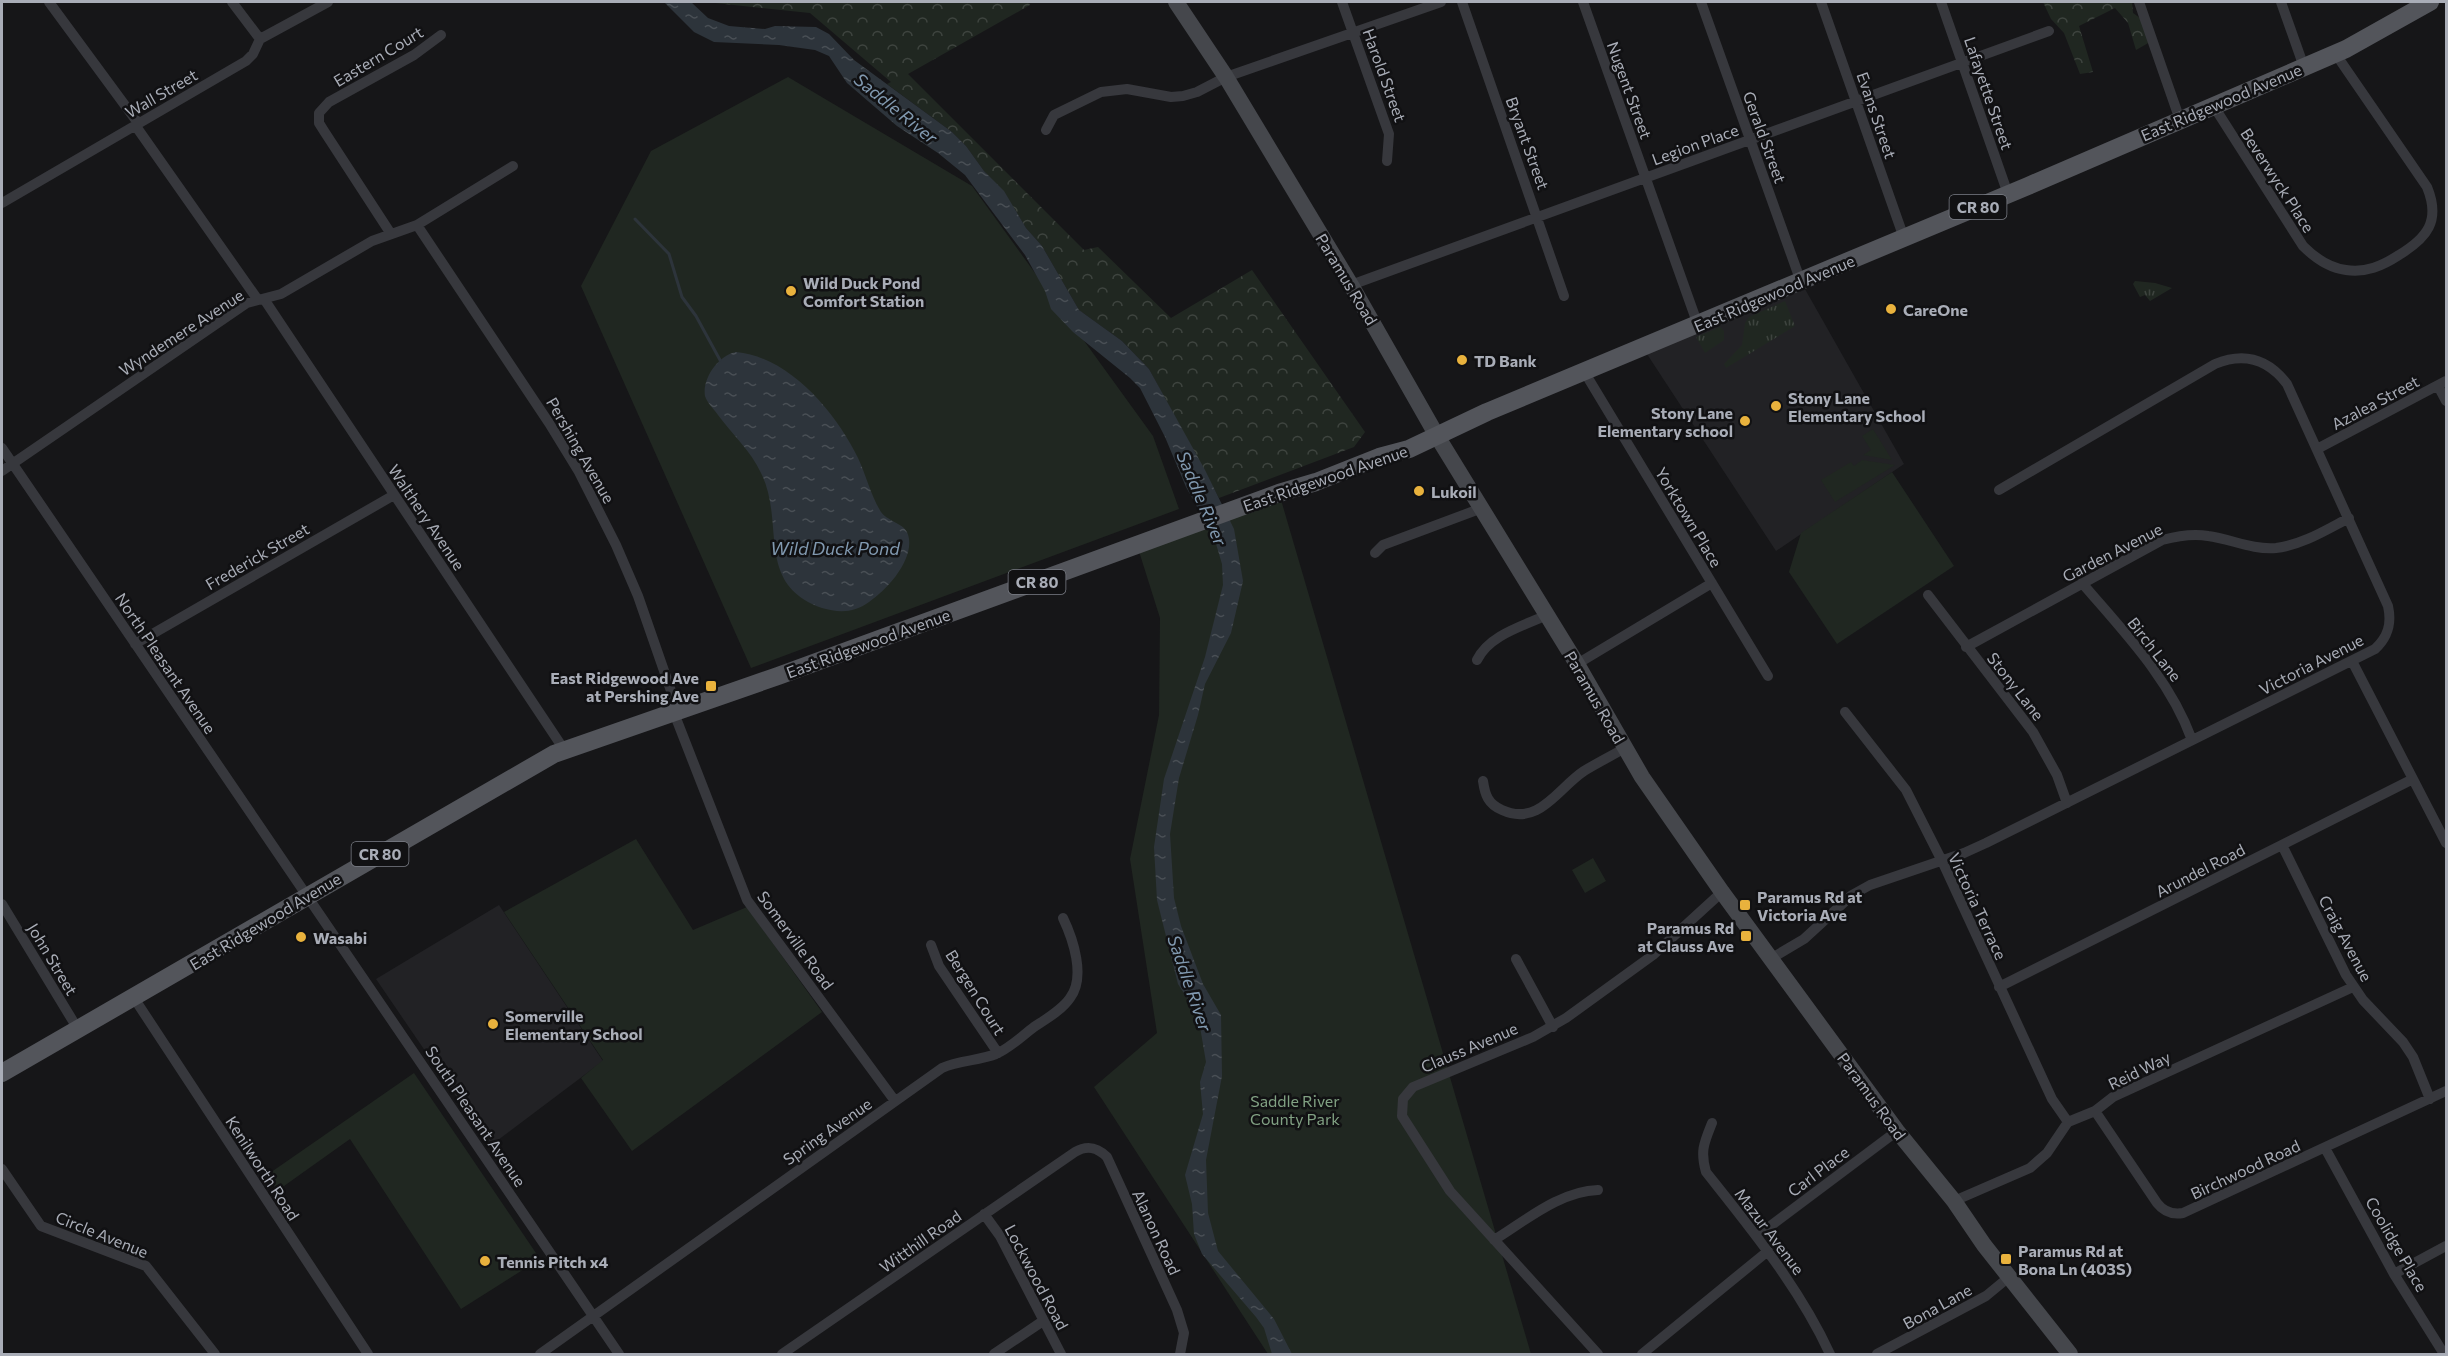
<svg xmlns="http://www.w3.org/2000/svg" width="2448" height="1356" font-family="Commissioner,sans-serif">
  <defs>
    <pattern id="grass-tufts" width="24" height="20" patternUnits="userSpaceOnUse" patternTransform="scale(1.5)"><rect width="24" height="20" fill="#202721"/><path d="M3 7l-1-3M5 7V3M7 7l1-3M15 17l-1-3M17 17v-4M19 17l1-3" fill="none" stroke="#3e443f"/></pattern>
    <pattern id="forest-crowns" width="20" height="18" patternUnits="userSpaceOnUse" patternTransform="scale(1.5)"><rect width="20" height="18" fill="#202721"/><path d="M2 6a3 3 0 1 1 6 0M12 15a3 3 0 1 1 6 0" fill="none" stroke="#3e443f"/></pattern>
    <pattern id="water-ripples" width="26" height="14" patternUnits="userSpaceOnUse" patternTransform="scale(1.5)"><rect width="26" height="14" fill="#2d343b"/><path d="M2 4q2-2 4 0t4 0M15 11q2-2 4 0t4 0" fill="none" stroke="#494f55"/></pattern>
  </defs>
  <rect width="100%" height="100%" fill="#161618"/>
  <path fill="#222225" d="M1801,282L1904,464L1776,551L1643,348Z
    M499,905L603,1061L490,1146L376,979Z"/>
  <path fill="url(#grass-tufts)" d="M2135,281L2155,283L2172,288L2150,301L2145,295L2140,297L2133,284Z
    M1785,301L1795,326L1726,368L1724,364L1742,345L1745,323L1749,317Z
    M1720,327L1724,331V340L1705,353L1696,337Z"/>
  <path fill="url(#forest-crowns)" d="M706,2H1029L1030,5L908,74L1084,250L1098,247L1171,318L1252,270L1365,432L1354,447L1219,498L1149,369L1122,341L1079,310L1042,246L1026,228L1004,192L984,171L966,146L952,132L887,84L891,82L810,13Z
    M2043,2H2132L2133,13L2140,18L2150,42L2136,50L2128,23L2115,8L2079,26L2093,72L2080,74L2064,33L2051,19Z"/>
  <path fill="#202721" d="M788,77L972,186L1153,436L1179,509L751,668L581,286L651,151Z
    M1873,429L1892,460L1863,455L1871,450L1862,436Z
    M1862,460L1895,465L1835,502L1821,480L1851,462L1854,466Z
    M1892,472L1954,566L1837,644L1789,572L1801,533Z
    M1279,493L1531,1354H1268L1094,1087L1157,1033L1130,859L1159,715L1160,618L1137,545Z
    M636,839L693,930L747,907L822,1012L632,1151L581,1078L603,1060L504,912Z
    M1593,858L1606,881L1585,893L1572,870Z
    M414,1073L540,1259L461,1309L350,1139L277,1191L267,1175Z"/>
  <path fill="url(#water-ripples)" d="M664,2H691L708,18L729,26L765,29L775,26L816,27L829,34L854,60L952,132L966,146L984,171L1004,191L1026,228L1042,246L1079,310L1122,341L1149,369L1205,470L1234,529L1243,581L1231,633L1205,684L1198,715L1179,778L1170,834L1174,898L1181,926L1203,984L1221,1015L1222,1076L1206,1160L1208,1213L1218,1251L1274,1319L1292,1354H1272L1264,1328L1256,1317L1202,1254L1194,1234L1192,1204L1185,1175L1203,1114L1200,1082L1206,1062L1198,1015L1178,984L1157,900L1154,847L1164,779L1205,657L1223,585L1222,564L1214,537L1186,487L1165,437L1140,388L1130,378L1073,332L1051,309L1045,291L1025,255L965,175L938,153L897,126L847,83L829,56L815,50L779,45L714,42L694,32Z
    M736,352C790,357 836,413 858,458C866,475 871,496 881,512C889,523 908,523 909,539C912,562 887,590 869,602C854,613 839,613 822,608C754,584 786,523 761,473C751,451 732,434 718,415C714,409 707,403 705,396C702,378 719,355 736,352Z"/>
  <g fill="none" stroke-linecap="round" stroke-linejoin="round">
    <path stroke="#2d343b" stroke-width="3" d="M635,219L669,254L682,297L696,316L720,360"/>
    <path stroke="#37383d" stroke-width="10" d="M49,2L138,123
      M232,2L260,39
      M1342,2L1389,134L1387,161
      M1462,2L1564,296
      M1583,2L1698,325
      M1701,2L1801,282
      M1821,2L1904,238
      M1941,2L2008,194
      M2139,2L2180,120
      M2281,2L2304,67
      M2213,105L2303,246C2315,258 2329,268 2346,270C2366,273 2382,266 2399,255C2427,238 2441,221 2427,187L2335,53
      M135,125L258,300
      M1046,130L1054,115L1101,92L1127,89L1171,97L1183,96L1197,92L1226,77L1441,2
      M2,203L246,61L253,54L260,39L328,2
      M417,225L549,423L579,472L616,545L638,596L678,711
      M391,234L324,131L319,123V113L329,102L414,55L441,35
      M1351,285L2049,31
      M264,299L565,751
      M1585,373L1768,676
      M2438,386L2446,401
      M2,448L619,1354
      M2317,449L2446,381
      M2,471L247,303L281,294L372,241L417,225L513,166
      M1375,553L1383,545L1482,508
      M2082,583C2124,632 2170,679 2192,740
      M1928,595L2033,732L2057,775L2067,803
      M135,644L394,495
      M1966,647L2162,540C2177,536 2192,533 2208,536C2231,539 2252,550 2276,548C2302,545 2326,530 2349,518
      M1477,660C1489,635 1523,626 1547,615
      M2352,661L2446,843
      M1577,664L1712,583
      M1845,712L1906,790L1942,861L2052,1099L2068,1122
      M674,713L747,900L895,1101
      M1483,781C1485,795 1488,804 1502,810C1539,827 1558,788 1584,771C1597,763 1611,756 1625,748
      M2282,845L2346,975L2363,1000L2403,1042L2413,1057L2430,1099
      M2,904L79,1031
      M931,945L939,966L998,1053
      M1772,958L1804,939L1852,895L1870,885L1964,853L1986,843L2375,649C2388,637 2392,624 2388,606L2287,384C2268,359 2244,352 2215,364L1999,490
      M1516,959L1553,1027
      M1999,987L2413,779
      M134,998L368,1354
      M2095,1111L2157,1203C2164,1212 2172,1215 2183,1213L2446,1091
      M1712,1123C1704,1143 1700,1151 1706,1172C1752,1230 1799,1287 1830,1354
      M2325,1148L2394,1274L2444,1354
      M2,1169L41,1226L146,1266L215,1354
      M1954,1201L2030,1168L2047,1153L2068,1122L2095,1111L2113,1097L2353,987
      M984,1214L1000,1236L1061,1354
      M1757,1236L1897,1131
      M1494,1240C1525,1221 1560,1191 1598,1190
      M2394,1274L2446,1246
      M540,1354L942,1068C959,1060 978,1061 996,1054C1010,1048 1022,1036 1034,1027C1046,1019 1062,1010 1070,998C1086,977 1073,939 1063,918
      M782,1354L1075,1152C1087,1145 1097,1147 1107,1157L1177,1310L1184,1333L1180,1354
      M994,1354L1043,1321
      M1598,1354L1450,1191L1402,1116L1403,1099L1413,1087L1533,1037L1566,1018L1653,955L1722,892
      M1642,1354L1768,1251
      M1877,1354L1986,1296L2009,1277"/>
    <path stroke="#45474c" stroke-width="16" d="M1176,2L1226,77L1351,285L1437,436L1577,664L1642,777L1722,892L1897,1131L1954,1201L1984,1245L2070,1354"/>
    <path stroke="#53555b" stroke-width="18" d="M2,1073L554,754L778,676L1279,493L1316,482L1379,457L1409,449L1487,412L2028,186L2346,49L2430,2"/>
  </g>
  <g fill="#e9b23d" stroke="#111113" stroke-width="2">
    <circle cx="791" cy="291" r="6"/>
    <circle cx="1891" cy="309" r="6"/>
    <circle cx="1462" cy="360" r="6"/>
    <circle cx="1776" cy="406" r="6"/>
    <circle cx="1745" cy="421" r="6"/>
    <circle cx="1419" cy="491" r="6"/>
    <rect x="705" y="680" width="12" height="12" rx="3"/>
    <rect x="1739" y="899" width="12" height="12" rx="3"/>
    <rect x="1740" y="930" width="12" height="12" rx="3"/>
    <circle cx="301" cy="937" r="6"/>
    <circle cx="493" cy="1024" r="6"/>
    <rect x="2000" y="1253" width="12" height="12" rx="3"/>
    <circle cx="485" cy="1261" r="6"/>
  </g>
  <g text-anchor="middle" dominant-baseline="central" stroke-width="5" stroke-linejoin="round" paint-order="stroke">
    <g fill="#111113" stroke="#7b7e86" stroke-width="1.5">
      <rect x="1949.5" y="195" width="57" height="24" rx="4.5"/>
      <rect x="1008.5" y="570" width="57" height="24" rx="4.5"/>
      <rect x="351.5" y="842" width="57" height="24" rx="4.5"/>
    </g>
    <g font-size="15" font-weight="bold" fill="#a9adb7">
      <text x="1978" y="207">CR 80</text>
      <text x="1037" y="582">CR 80</text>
      <text x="380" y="854">CR 80</text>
    </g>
    <g font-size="16" fill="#a9adb7" stroke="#111113">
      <text transform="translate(378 56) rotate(-31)">Eastern Court</text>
      <text transform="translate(1385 75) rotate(70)">Harold Street</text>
      <text transform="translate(1630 90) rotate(70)">Nugent Street</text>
      <text transform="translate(161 93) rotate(-30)">Wall Street</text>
      <text transform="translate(1989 93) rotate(71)">Lafayette Street</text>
      <text transform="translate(2221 102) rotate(-23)">East Ridgewood Avenue</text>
      <text transform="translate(1877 115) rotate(71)">Evans Street</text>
      <text transform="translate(1765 137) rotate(70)">Gerald Street</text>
      <text transform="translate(1528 143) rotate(70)">Bryant Street</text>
      <text transform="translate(1695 144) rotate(-20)">Legion Place</text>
      <text transform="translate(2278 180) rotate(57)">Beverwyck Place</text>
      <text transform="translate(1347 279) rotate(59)">Paramus Road</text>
      <text transform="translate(1774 293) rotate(-23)">East Ridgewood Avenue</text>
      <text transform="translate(181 332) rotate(-33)">Wyndemere Avenue</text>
      <text transform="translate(2375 402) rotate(-28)">Azalea Street</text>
      <text transform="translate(581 450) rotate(60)">Pershing Avenue</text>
      <text transform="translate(1325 478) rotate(-19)">East Ridgewood Avenue</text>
      <text transform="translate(427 517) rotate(56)">Walthery Avenue</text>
      <text transform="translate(1689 517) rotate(59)">Yorktown Place</text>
      <text transform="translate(2112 552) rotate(-27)">Garden Avenue</text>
      <text transform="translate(257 556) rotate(-30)">Frederick Street</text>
      <text transform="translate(868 643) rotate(-20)">East Ridgewood Avenue</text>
      <text transform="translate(2155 649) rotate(52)">Birch Lane</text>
      <text transform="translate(166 663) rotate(56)">North Pleasant Avenue</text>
      <text transform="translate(2311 664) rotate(-27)">Victoria Avenue</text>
      <text transform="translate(2016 686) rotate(52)">Stony Lane</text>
      <text transform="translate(1595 697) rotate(60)">Paramus Road</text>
      <text transform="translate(2200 870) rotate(-27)">Arundel Road</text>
      <text transform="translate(1978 906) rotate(65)">Victoria Terrace</text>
      <text transform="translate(265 921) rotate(-31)">East Ridgewood Avenue</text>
      <text transform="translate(2346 938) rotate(62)">Craig Avenue</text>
      <text transform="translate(796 940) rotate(54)">Somerville Road</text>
      <text transform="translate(53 959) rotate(59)">John Street</text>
      <text transform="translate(976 992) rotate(58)">Bergen Court</text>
      <text transform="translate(1469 1047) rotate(-23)">Clauss Avenue</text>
      <text transform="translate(2139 1070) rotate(-26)">Reid Way</text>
      <text transform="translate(1872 1096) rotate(54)">Paramus Road</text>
      <text transform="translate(476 1116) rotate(56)">South Pleasant Avenue</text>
      <text transform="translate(827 1131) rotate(-35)">Spring Avenue</text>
      <text transform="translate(263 1168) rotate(57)">Kenilworth Road</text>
      <text transform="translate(2245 1169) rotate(-25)">Birchwood Road</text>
      <text transform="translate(1818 1171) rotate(-37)">Carl Place</text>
      <text transform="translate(1770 1231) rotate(53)">Mazur Avenue</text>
      <text transform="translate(1157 1232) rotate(65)">Alanon Road</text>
      <text transform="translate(102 1234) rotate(22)">Circle Avenue</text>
      <text transform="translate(920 1241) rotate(-35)">Witthill Road</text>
      <text transform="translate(2397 1244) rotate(60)">Coolidge Place</text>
      <text transform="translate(1037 1277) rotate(62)">Lockwood Road</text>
      <text transform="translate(1937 1306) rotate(-29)">Bona Lane</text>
    </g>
    <g font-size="16" font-weight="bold" fill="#a9adb7" stroke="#111113" text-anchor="start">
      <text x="803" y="282">Wild Duck Pond<tspan x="803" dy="18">Comfort Station</tspan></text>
      <text x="1903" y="309">CareOne</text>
      <text x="1474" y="360">TD Bank</text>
      <text x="1788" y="397">Stony Lane<tspan x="1788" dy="18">Elementary School</tspan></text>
      <text x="1733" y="412" text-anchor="end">Stony Lane<tspan x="1733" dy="18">Elementary school</tspan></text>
      <text x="1431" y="491">Lukoil</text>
      <text x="699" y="677" text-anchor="end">East Ridgewood Ave<tspan x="699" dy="18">at Pershing Ave</tspan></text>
      <text x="1757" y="896">Paramus Rd at<tspan x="1757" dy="18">Victoria Ave</tspan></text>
      <text x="1734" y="927" text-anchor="end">Paramus Rd<tspan x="1734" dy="18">at Clauss Ave</tspan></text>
      <text x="313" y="937">Wasabi</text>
      <text x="505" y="1015">Somerville<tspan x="505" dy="18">Elementary School</tspan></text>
      <text x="2018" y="1250">Paramus Rd at<tspan x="2018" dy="18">Bona Ln (403S)</tspan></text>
      <text x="497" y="1261">Tennis Pitch x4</text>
    </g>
    <g font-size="16" fill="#81a183" stroke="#111113">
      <text x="1295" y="1100">Saddle River<tspan x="1295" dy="18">County Park</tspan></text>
    </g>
    <g font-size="18" font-style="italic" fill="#8199b0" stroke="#111113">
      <text transform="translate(896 108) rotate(39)">Saddle River</text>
      <text transform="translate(1202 498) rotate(67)">Saddle River</text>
      <text x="835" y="548">Wild Duck Pond</text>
      <text transform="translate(1190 983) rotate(71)">Saddle River</text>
    </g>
  </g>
  <rect width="2448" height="1356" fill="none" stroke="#a9adb7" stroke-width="6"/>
</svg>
